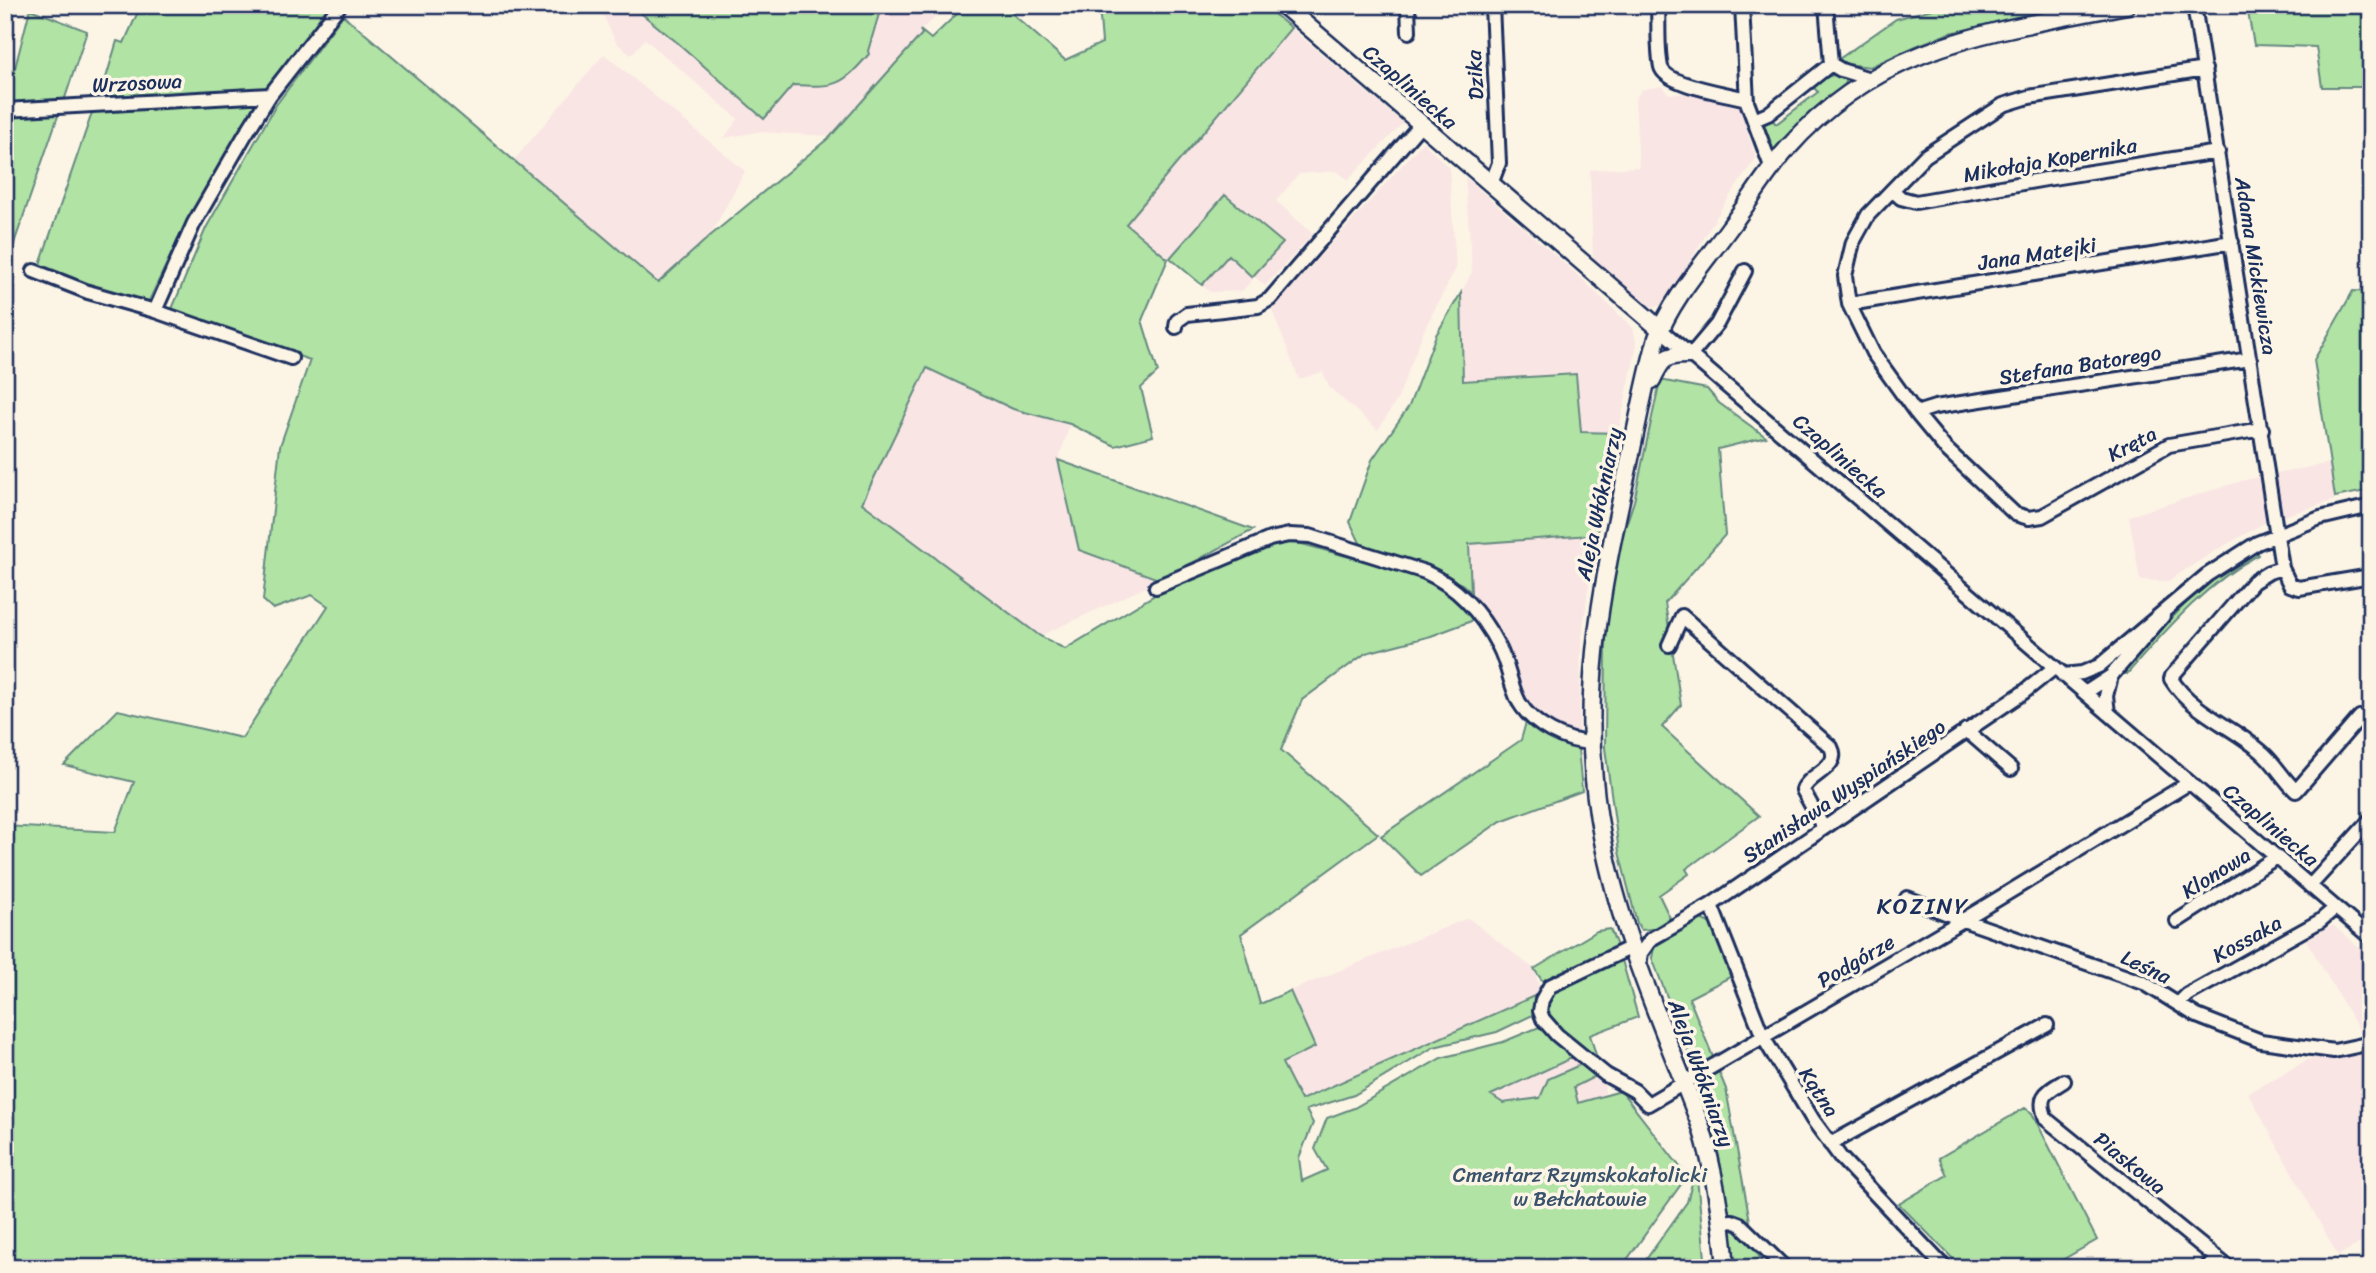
<svg xmlns="http://www.w3.org/2000/svg" width="2376" height="1273" font-family="Sriracha,sans-serif">
  <rect width="100%" height="100%" fill="#fcf5e5"/>
  <filter id="ink" filterUnits="userSpaceOnUse"><feTurbulence type="fractalNoise" baseFrequency=".0143" numOctaves="2"/><feDisplacementMap in="SourceGraphic" scale="14" xChannelSelector="R" yChannelSelector="G"/><feConvolveMatrix kernelMatrix="1 2 1 2 8 2 1 2 1" color-interpolation-filters="sRGB"/></filter>
  <g filter="url(#ink)">
    <path fill="#f9e5e4" d="M598,5H946L932,21L920,30L923,34L831,136L757,132L724,138L738,119L645,39L631,55L616,42Z
      M1291,28L1403,123L1348,180L1337,171L1299,174L1276,201L1313,234L1265,286L1255,277L1242,291L1210,292L1171,258L1168,259L1125,224Z
      M604,54L745,171L710,236L658,283L514,160Z
      M1662,86L1669,94L1703,93L1739,105L1756,158L1721,209L1665,304L1655,307L1649,306L1593,260L1590,170L1639,167L1635,100L1641,90Z
      M1423,142L1449,168L1456,268L1424,330L1398,398L1378,430L1329,387L1323,372L1299,379L1272,310Z
      M1465,177L1581,278L1633,328L1637,345L1618,433L1581,432L1576,374L1463,381L1461,293L1472,272Z
      M927,367L1013,409L1070,424L1058,460L1161,580L1040,636L862,503Z
      M2330,463L2335,500L2268,521L2215,551L2168,581L2140,580L2129,516L2245,480Z
      M1590,535L1595,546L1596,557L1588,589L1581,646L1579,736H1571L1533,713L1521,697L1514,662L1492,619L1471,592L1469,544Z
      M1468,918L1534,969L1541,993L1301,1100L1282,1063L1315,1046L1290,991Z
      M2333,925L2371,957V1036L2363,1037L2306,940Z
      M2371,1050V1240L2369,1238L2338,1256L2248,1093L2313,1057H2341Z
      M1576,1056L1582,1064L1548,1079L1540,1098L1503,1103L1490,1095Z
      M1598,1075L1604,1076L1605,1096L1578,1104L1573,1087Z"/>
    <path fill="#b0e3a4" stroke="#668981" stroke-width="2" d="M141,5H333L268,91L100,98L117,41L124,43Z
      M631,5H886L879,14L868,51L869,54C841,87 836,87 793,85L764,119L679,44Z
      M966,5H1009L1008,10L1065,60L1102,43L1099,5H1263L1291,28L1126,224L1168,259L1142,320L1158,372L1141,388L1153,436L1115,446L1070,424L1013,409L927,368L862,503L1040,636L1065,649L1158,593L1277,542L1302,544L1437,581L1474,620L1431,636L1366,653L1302,700L1281,750L1378,834L1241,934L1260,1004L1290,991L1315,1047L1282,1063L1301,1100L1541,993L1537,1013L1497,1032L1434,1047L1354,1095L1306,1110L1313,1123L1299,1158L1302,1181L1327,1170L1315,1149L1327,1118L1354,1108L1441,1058L1503,1042L1544,1025L1576,1056L1491,1095L1503,1103L1540,1098L1548,1079L1582,1064L1598,1075L1574,1087L1578,1103L1621,1091L1687,1176L1621,1268H5V826L115,832L134,782L64,765L118,710L242,738L328,606L312,595L273,609L263,600L280,446L310,360L214,328L169,316L206,228L276,105L343,15L658,283L710,236L831,136L922,34L920,30L931,39Z
      M1946,5H2084L1950,33L1916,46L1870,67L1847,64L1839,59L1896,19Z
      M2255,5H2371V87H2322L2316,47L2254,45L2247,7Z
      M30,9L87,31L64,101L5,107Z
      M1834,75L1847,77L1845,85L1804,120L1777,148L1771,150L1763,132L1764,125L1771,118L1776,124L1818,92L1812,86L1823,78Z
      M262,101L239,133L187,221L147,305L95,290L39,267L93,110Z
      M59,113L11,252L5,249V116Z
      M1225,195L1283,243L1252,277L1229,255L1202,285L1170,258Z
      M2353,291L2371,292V490L2335,497L2314,360Z
      M1461,293L1463,381L1576,374L1581,432L1618,433L1595,546L1590,535L1469,544L1471,592L1462,584L1361,545L1350,522L1372,460L1409,406L1436,335Z
      M1660,380L1707,389L1719,403L1766,437L1718,449L1725,535L1665,603L1681,705L1662,727L1759,816L1686,869L1689,874L1659,895L1670,918L1653,929L1641,930L1637,923L1619,852L1605,748L1606,640L1609,599L1619,546L1634,501Z
      M1058,460L1253,530L1161,580L1079,550Z
      M2258,550V555C2205,584 2167,629 2127,674L2122,672L2197,591L2228,568Z
      M1526,722L1561,744L1578,748L1582,791L1501,821L1421,876L1381,836L1521,740Z
      M1701,919L1711,924L1732,976L1689,998L1715,1062L1703,1064L1691,1059L1652,958L1654,947Z
      M1610,929L1620,953L1638,1017L1590,1035L1597,1058C1574,1044 1538,1025 1551,993L1534,969L1597,931Z
      M1719,1072L1726,1089L1750,1221L1729,1216C1723,1175 1716,1133 1701,1093L1706,1080Z
      M2025,1108L2032,1113L2097,1240L2048,1268H1962L1899,1204L1947,1175L1939,1158Z
      M1696,1168L1706,1268H1640L1687,1202Z
      M1727,1221C1741,1231 1760,1250 1763,1268H1732Z"/>
    <g fill="none" stroke-linecap="round" stroke-linejoin="round">
      <defs>
        <path id="minor" d="M1408,5L1409,32
          M1658,5C1659,25 1657,48 1661,67C1665,85 1729,94 1747,99
          M1742,5L1747,102L1772,169
          M1826,5L1831,64
          M2194,5L2282,568L2290,585L2299,588L2371,576
          M2205,69L2029,97L2003,105L1925,156L1868,215L1853,242L1845,276L1849,304L1873,353L1916,413L1945,448L2015,514L2029,518L2042,516L2169,445L2262,429
          M5,110L270,95
          M1754,120L1768,114L1831,64L1841,70L1870,79
          M1491,184L1499,163L1492,5
          M1892,190L1901,198L1916,202L2046,179L2218,152
          M34,271L88,292L155,311L291,358
          M1849,304L2232,242
          M155,311L194,223L245,135L270,95L340,5
          M1176,327L1177,321L1187,314L1258,306L1270,299L1421,124
          M1660,329L2371,938
          M1691,355L1717,324L1745,271
          M1916,413L1935,407L2250,359
          M2282,568L2269,572L2253,582L2172,676L2171,679C2192,713 2236,728 2264,754C2276,765 2284,780 2296,791L2360,717L2371,724
          M1156,587L1270,539L1289,535L1310,536L1425,572C1459,587 1482,614 1499,647C1508,664 1510,685 1519,702C1533,726 1566,742 1592,743
          M1669,645L1682,616L1831,747C1842,768 1809,773 1803,790L1823,827
          M2063,675L2082,673L2099,666L2207,575L2257,543L2320,518L2371,506
          M2085,693L2111,676L2163,616
          M2108,713L2106,696L2111,676
          M1966,730L2011,769
          M2310,886L2371,819
          M1907,898L1963,920L2144,983L2197,1016L2261,1041L2334,1051L2371,1043
          M1711,905L1763,1037L1813,1120L1841,1158L1945,1268
          M2177,921L2269,862L2275,856
          M1632,947L1550,986L1542,1000L1540,1011L1543,1019L1557,1035L1606,1075L1635,1091L1648,1104L1963,920L2189,783
          M1639,966L1641,953L1651,939L1711,905L2024,692L2054,668
          M2178,1004L2187,995L2320,921L2335,908
          M2064,1081C2045,1093 2037,1096 2046,1119L2229,1268
          M1830,1144L2047,1025
          M1721,1222L1732,1221L1740,1224L1785,1268
          M2206,1268L2219,1260"/>
        <path id="major" d="M1283,5L1660,329
          M1652,380C1662,358 1666,354 1691,355
          M1726,1268C1722,1220 1715,1173 1701,1127C1665,1031 1621,937 1602,836C1577,707 1600,593 1628,468C1637,425 1645,381 1657,338C1672,298 1705,262 1730,227C1749,202 1766,173 1787,149C1880,42 1997,31 2127,5"/>
      </defs>
      <use href="#minor" stroke="#1b2f5e" stroke-width="18"/>
      <use href="#major" stroke="#1b2f5e" stroke-width="21"/>
      <use href="#minor" stroke="#fcf5e5" stroke-width="12"/>
      <use href="#major" stroke="#fcf5e5" stroke-width="16"/>
    </g>
  </g>
  <g text-anchor="middle" dominant-baseline="central" stroke-width="7" stroke-linejoin="round" paint-order="stroke">
    <g font-size="21" fill="#1b2f5e" stroke="#fcf5e5">
      <text transform="translate(1475 75) rotate(-93)">Dzika</text>
      <text transform="translate(137 83) rotate(-3)">Wrzosowa</text>
      <text transform="translate(1410 87) rotate(41)">Czapliniecka</text>
      <text transform="translate(2050 160) rotate(-10)">Mikołaja Kopernika</text>
      <text transform="translate(2037 254) rotate(-9)">Jana Matejki</text>
      <text transform="translate(2256 266) rotate(81)">Adama Mickiewicza</text>
      <text transform="translate(2080 365) rotate(-9)">Stefana Batorego</text>
      <text transform="translate(2132 444) rotate(-28)">Kręta</text>
      <text transform="translate(1840 456) rotate(41)">Czapliniecka</text>
      <text transform="translate(1599 504) rotate(-78)">Aleja Włókniarzy</text>
      <text transform="translate(1844 791) rotate(-34)">Stanisława Wyspiańskiego</text>
      <text transform="translate(2271 825) rotate(40)">Czapliniecka</text>
      <text transform="translate(2216 873) rotate(-32)">Klonowa</text>
      <text transform="translate(2247 939) rotate(-29)">Kossaka</text>
      <text transform="translate(1856 961) rotate(-30)">Podgórze</text>
      <text transform="translate(2146 967) rotate(25)">Leśna</text>
      <text transform="translate(1701 1073) rotate(70)">Aleja Włókniarzy</text>
      <text transform="translate(1819 1092) rotate(57)">Kątna</text>
      <text transform="translate(2130 1163) rotate(39)">Piaskowa</text>
    </g>
    <g font-size="21" fill="#39536c" stroke="#fcf5e5">
      <text x="1580" y="1175">Cmentarz Rzymskokatolicki<tspan x="1580" dy="24">w Bełchatowie</tspan></text>
    </g>
    <g font-size="23" letter-spacing="2" fill="#1b2f5e" stroke="#fcf5e5">
      <text x="1923" y="906">KOZINY</text>
    </g>
  </g>
  <rect width="2376" height="1273" fill="none" stroke="#fcf5e5" stroke-width="28"/>
  <rect x="14" y="14" width="2348" height="1245" fill="none" stroke="#1b2f5e" stroke-width="2.5" filter="url(#ink)"/>
</svg>
